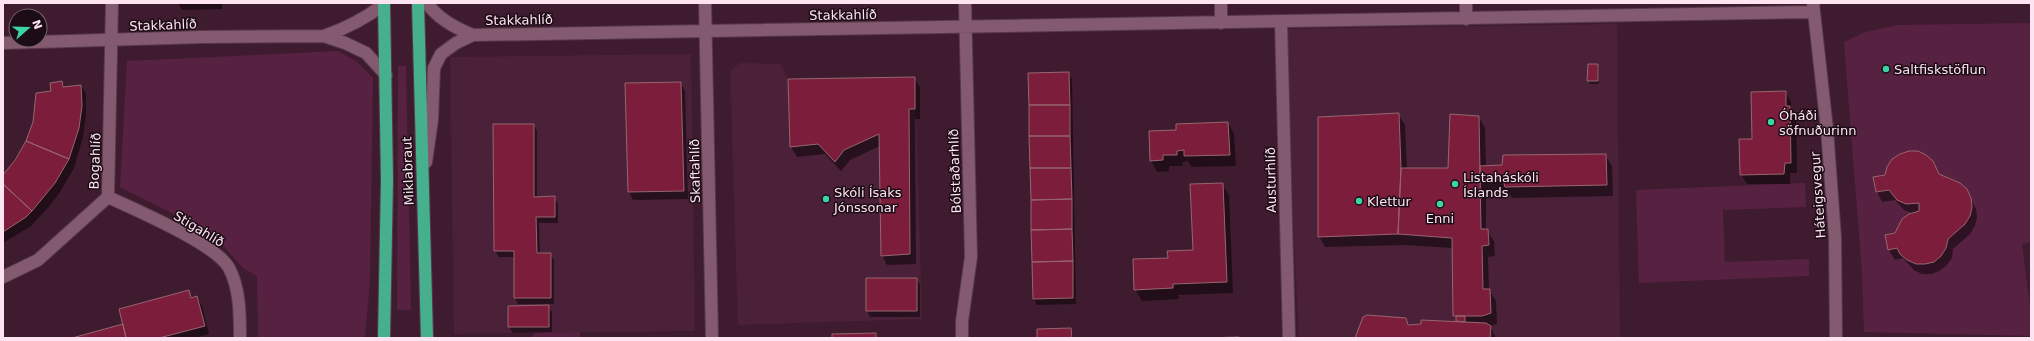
<svg xmlns="http://www.w3.org/2000/svg" width="2034" height="341" font-family="'DejaVu Sans',sans-serif">
  <rect width="100%" height="100%" fill="#3f1b2f"/>
  <path fill="#4b2039" d="M1617,24L1620,338H1299L1284,29Z
    M691,54L695,331L454,334L450,57Z
    M740,63L781,64L788,79L915,77L922,319L738,325L730,71Z"/>
  <path fill="#572141" d="M2031,23V242L2022,244L2031,314V336L1864,332L1862,273L1844,42L1865,32L1898,25Z
    M338,51L356,61L373,78L370,280L365,338H258L257,276L243,268L213,234L120,187L127,61Z
    M398,66H406L411,310H397Z
    M1805,183L1806,207L1723,210L1725,262L1809,259V276L1639,283L1636,190Z
    M580,332V338H531L535,333Z"/>
  <path fill="#0007" d="M178,3H222V9L182,10Z
    M1597,65L1599,68V84H1590L1588,81Z
    M1068,73L1072,79L1076,304L1037,305L1034,299Z
    M914,78L920,87V119H915L916,264L887,265L882,255L880,146L850,160L841,171L825,154L797,157L791,147L789,80Z
    M62,82L65,87L81,86L86,94V115L83,137L74,168L60,192L47,209L31,226L3,243V176L26,142L52,92Z
    M681,83L685,91L688,199L633,200L629,192L626,84Z
    M1785,92L1791,102V109L1796,117L1797,173H1790V184H1747L1741,174Z
    M1398,114L1405,125L1407,169H1449L1479,117L1485,128L1486,167L1605,155L1612,166L1613,196L1512,198L1508,191L1486,190V230L1494,241L1495,256L1488,257L1489,290L1496,301L1497,324L1490,326L1496,338H1491L1492,333H1490L1489,338H1356L1406,319L1409,325L1458,322L1454,316L1453,248L1405,245L1325,247L1319,236Z
    M1228,123L1234,134L1236,166L1192,167L1188,161L1182,162L1183,166H1169V171L1157,172L1151,160L1177,131Z
    M534,125L537,131V198L554,197L558,204V223H539L540,254H550L554,260V304H518L515,298V257H499L495,251Z
    M1933,162L1940,176L1966,190L1976,209L1977,217L1975,226L1970,234L1953,249L1952,258L1946,266L1939,271L1931,274H1922L1914,270L1903,258L1895,260L1889,250L1886,236L1896,233L1914,214L1904,210L1895,200L1882,202L1877,192L1874,178Z
    M1222,184L1229,195L1233,293L1178,295L1179,299L1142,301L1135,289L1169,258L1194,251Z
    M917,279L920,285V317H870L867,310Z
    M189,292L192,298L197,297L202,306L209,334L195,338H76L124,325Z
    M548,306L552,312V332L513,333L509,327Z
    M1071,329L1074,338H1038Z"/>
  <path fill="#7c1e3b" stroke="#96666f" d="M1588,64H1598V81H1587Z
    M1069,72L1070,105H1029L1028,73Z
    M915,77V109H909L910,254L881,256L879,134L844,150L835,162L818,144L790,147L788,79Z
    M62,81L63,87L81,85L82,106L79,128L69,159L26,141L33,122L36,93L51,91L50,83Z
    M681,82L684,191L628,192L625,83Z
    M1786,91V106H1790L1791,163H1785L1784,174L1740,175L1739,139H1752L1751,92Z
    M1029,105H1070V136H1029Z
    M1399,113L1401,168L1398,234L1318,237V117Z
    M1450,114L1479,116L1481,229H1488L1489,245L1482,246L1483,289H1490L1491,313L1482,316H1453L1452,238L1398,234L1401,168H1448Z
    M1228,122L1230,155L1184,156V150L1177,151V155H1163V160L1150,161L1149,131L1176,130V124Z
    M493,124H534V197L555,196V217H536L537,253H551V298H514V251H494Z
    M1029,136H1070L1071,168H1030Z
    M26,141L69,159L55,183L32,211L3,184V175L15,160Z
    M1909,151H1918L1926,155L1933,161L1939,174L1960,183L1967,189L1971,198L1972,207L1970,216L1965,224L1948,239L1946,248L1941,256L1934,262L1925,264H1916L1907,260L1900,254L1897,248L1888,250L1885,235L1895,233L1902,219L1909,214L1919,211V203L1906,204L1897,200L1889,190L1876,192L1873,177L1885,175L1887,167L1892,159L1900,154Z
    M1606,154L1607,185L1505,187L1503,180L1480,179V166L1502,165L1503,155Z
    M1030,168H1071L1072,199L1031,200Z
    M1223,183L1227,282L1173,284V288L1134,290L1133,259L1168,258L1167,251L1193,250L1190,184Z
    M3,184L32,211L26,217L3,232Z
    M1072,199V229L1031,230V200Z
    M1072,229L1073,261L1032,262L1031,230Z
    M1073,261V298L1033,299L1032,262Z
    M866,278H917V311H866Z
    M189,290L191,298L197,296L205,326L159,338H126L119,309Z
    M549,305V327H508V306Z
    M1367,315L1406,318L1408,325L1421,324V320L1486,323L1491,326L1490,338H1355L1363,317Z
    M1456,316H1465V322L1456,321Z
    M123,324L126,338H72Z
    M1071,328L1072,338H1037V329Z
    M876,333V338H832V334Z
    M1239,337V338H1202Z"/>
  <g fill="none" stroke-linecap="round" stroke-linejoin="round">
    <defs>
      <path id="street" d="M427,3C438,19 455,28 473,35L1814,12
        M705,3L712,338
        M1221,3V23
        M1466,3V19
        M1813,3L1827,129L1835,237L1836,338
        M1281,22L1289,338
        M324,36C347,28 365,19 384,4
        M3,43L202,37L324,36L345,43L366,53L386,75
        M426,162L432,120L434,68L441,54L456,43L473,35
        M108,197C136,210 216,244 229,268C240,288 240,316 240,338
        M3,277L38,260L108,197L112,3
        M962,338V321L971,257L965,3"/>
      <path id="highway" d="M418,3L427,338
        M384,338L387,180L384,3"/>
    </defs>
    <use href="#street" stroke="#583a4b" stroke-width="14"/>
    <use href="#highway" stroke="#583a4b" stroke-width="14"/>
    <use href="#street" stroke="#835a6f" stroke-width="12"/>
    <use href="#highway" stroke="#45b08b" stroke-width="12"/>
  </g>
  <g fill="#3cd4a3" stroke="#1c0c15" stroke-width="1.5">
    <circle cx="1886" cy="69" r="4"/>
    <circle cx="1771" cy="122" r="4"/>
    <circle cx="1455" cy="184" r="4"/>
    <circle cx="826" cy="199" r="4"/>
    <circle cx="1359" cy="201" r="4"/>
    <circle cx="1440" cy="204" r="4"/>
  </g>
  <g text-anchor="middle" dominant-baseline="central" stroke-width="3" stroke-linejoin="round" paint-order="stroke">
    <g font-size="13" fill="#fde4f0" stroke="#1c0c15">
      <text transform="translate(843 15) rotate(-1)">Stakkahlíð</text>
      <text transform="translate(519 20) rotate(-1)">Stakkahlíð</text>
      <text transform="translate(163 25) rotate(-2)">Stakkahlíð</text>
      <text transform="translate(95 161) rotate(-88)">Bogahlíð</text>
      <text transform="translate(408 171) rotate(-92)">Miklabraut</text>
      <text transform="translate(695 171) rotate(-91)">Skaftahlíð</text>
      <text transform="translate(955 171) rotate(-92)">Bólstaðarhlíð</text>
      <text transform="translate(1271 180) rotate(-91)">Austurhlíð</text>
      <text transform="translate(1818 195) rotate(-94)">Háteigsvegur</text>
      <text transform="translate(199 229) rotate(31)">Stigahlíð</text>
    </g>
    <g font-size="13" fill="#fde4f0" stroke="#1c0c15" text-anchor="start">
      <text x="1894" y="69">Saltfiskstöflun</text>
      <text x="1779" y="115">Óháði<tspan x="1779" dy="15">söfnuðurinn</tspan></text>
      <text x="1463" y="177">Listaháskóli<tspan x="1463" dy="15">Íslands</tspan></text>
      <text x="834" y="192">Skóli Ísaks<tspan x="834" dy="15">Jónssonar</tspan></text>
      <text x="1367" y="201">Klettur</text>
      <text x="1440" y="218" text-anchor="middle">Enni</text>
    </g>
  </g>
  <rect width="2034" height="341" fill="none" stroke="#fde4f0" stroke-width="8"/>
  <g transform="translate(28 28) rotate(70)"><circle r="19" fill="#1c0c15" stroke="#76626d"/>
  <path d="M0-3L7 15L0 10L-7 15Z" fill="#3cd4a3"/>
  <text y="-6" font-size="11" font-weight="bold" text-anchor="middle" fill="#fde4f0">N</text>
  </g>
</svg>
